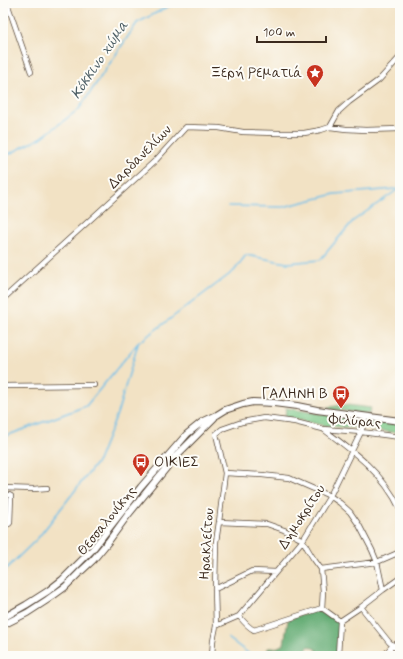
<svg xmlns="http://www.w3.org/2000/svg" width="403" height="659" font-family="Mynerve,sans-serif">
  <rect width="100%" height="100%" fill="#fdfcf7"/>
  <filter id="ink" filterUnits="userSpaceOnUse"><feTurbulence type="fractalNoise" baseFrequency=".025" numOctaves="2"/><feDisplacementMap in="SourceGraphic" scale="8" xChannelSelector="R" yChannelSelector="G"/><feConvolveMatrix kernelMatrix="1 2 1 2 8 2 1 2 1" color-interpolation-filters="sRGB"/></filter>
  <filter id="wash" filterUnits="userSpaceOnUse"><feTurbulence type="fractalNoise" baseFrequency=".012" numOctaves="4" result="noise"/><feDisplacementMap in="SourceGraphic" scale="16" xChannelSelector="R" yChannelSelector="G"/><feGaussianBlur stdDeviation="0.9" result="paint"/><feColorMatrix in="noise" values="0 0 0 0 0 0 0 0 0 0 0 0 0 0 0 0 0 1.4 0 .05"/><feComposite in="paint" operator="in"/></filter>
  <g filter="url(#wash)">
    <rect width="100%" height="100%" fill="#f2e2c4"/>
    <path fill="#7ac786" stroke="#5a7852" d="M347,405L371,408L369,414H368L330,409L327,407Z
      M286,408L361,421L359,428L327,426L285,417Z
      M371,422L400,424V433L370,430L367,427V426L368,423Z"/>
    <path fill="#63ac73" stroke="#4f6b48" d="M315,609L340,622L336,656H317V650L309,646L302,656H267L268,648H276L284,644L288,620Z"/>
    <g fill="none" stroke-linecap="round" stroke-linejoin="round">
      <path stroke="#6dbfe9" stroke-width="1.5" d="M3,157L41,138L79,109L137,23L175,3
        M228,206L283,207L335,194L396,189
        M3,437L86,406L138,343L234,271L246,255L287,263L320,260L353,221L400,188
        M3,572L38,538L98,461L117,414L138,344
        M228,638L252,656"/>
    </g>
  </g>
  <g filter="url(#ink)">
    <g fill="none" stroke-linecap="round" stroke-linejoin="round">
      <defs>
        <path id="minor" d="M7,3L31,72
          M330,127L339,111L349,102L379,80L400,57
          M3,299L156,160L186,127L219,128L243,132L277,133H304L321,130L330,127L346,129L366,130L400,129
          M3,386L94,385
          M323,429C354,452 383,473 400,509
          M225,473L262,475L289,478L330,496L340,503L350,512L359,525L372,550L377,562L383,590
          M3,488L33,489L47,488
          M3,495H9L11,496L10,523L9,524L3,525
          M219,522L267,524L284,530L303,540L307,548L313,558L321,569L323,591L322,608
          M321,569L377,562L400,552
          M215,589L252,571L276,572
          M361,607L389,642L400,652
          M322,608L340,621
          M239,616C243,621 248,627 254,630L322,608
          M340,621L361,607L383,590L400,578
          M216,626L239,616L303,540L330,496L361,432L366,417
          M212,656L213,641L216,626L215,589L216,542L219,522L225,473L216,434L222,429L242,422L264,418L295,422L323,429L361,432L400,437
          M338,656L340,621
          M384,656L392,646L400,642"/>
        <path id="secondary" d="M3,618L26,605L48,591L62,580L92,550L141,487L187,434L202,422L217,415L225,410L243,404L253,402L274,403L297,406L317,410L400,421
          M3,625L27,613L47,600L65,587L79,573L93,560L108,542L127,516L176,456L214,418"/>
      </defs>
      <use href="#minor" stroke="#564637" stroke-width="6"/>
      <use href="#secondary" stroke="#564637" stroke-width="8"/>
      <use href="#minor" stroke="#fff" stroke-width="4.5"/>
      <use href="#secondary" stroke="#fff" stroke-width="6"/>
    </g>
  </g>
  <defs>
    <symbol id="sight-pin" viewBox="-11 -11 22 30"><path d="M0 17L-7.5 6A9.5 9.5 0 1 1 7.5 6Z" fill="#c8321e" stroke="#fdfcf7"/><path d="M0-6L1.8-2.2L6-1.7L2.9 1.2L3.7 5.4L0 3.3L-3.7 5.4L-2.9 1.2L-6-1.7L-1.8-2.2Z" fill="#fff"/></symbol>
    <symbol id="bus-pin" viewBox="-11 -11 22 30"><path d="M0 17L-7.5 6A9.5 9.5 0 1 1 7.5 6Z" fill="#c8321e" stroke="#fdfcf7"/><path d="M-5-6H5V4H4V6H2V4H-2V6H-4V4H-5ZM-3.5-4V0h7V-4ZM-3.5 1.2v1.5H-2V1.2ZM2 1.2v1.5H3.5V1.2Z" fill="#fff"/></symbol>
  </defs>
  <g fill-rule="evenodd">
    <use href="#sight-pin" x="305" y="63" width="20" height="27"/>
    <use href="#bus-pin" x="331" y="384" width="20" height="27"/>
    <use href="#bus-pin" x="131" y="452" width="20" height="27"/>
  </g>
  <g text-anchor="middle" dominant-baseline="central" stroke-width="4" stroke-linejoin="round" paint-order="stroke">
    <g font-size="14" fill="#3b2a1e" stroke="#fdfcf7" text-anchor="end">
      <text x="302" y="73">Ξερή Ρεματιά</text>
      <text x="328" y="394">ΓΑΛΗΝΗ Β</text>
      <text x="154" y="462" text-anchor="start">ΟΙΚΙΕΣ</text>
    </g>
    <g font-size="14" fill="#3b2a1e" stroke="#fdfcf7">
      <text transform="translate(140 157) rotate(-45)">Δαρδανελίων</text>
      <text transform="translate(355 421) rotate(5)">Φιλύρας</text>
      <text transform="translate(302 517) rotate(-57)">Δημοκρίτου</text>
      <text transform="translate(107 521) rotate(-51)">Θεσσαλονίκης</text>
      <text transform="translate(207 544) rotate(-86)">Ηρακλείτου</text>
    </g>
    <g font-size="15" font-style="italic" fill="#4c5e65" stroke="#fdfcf7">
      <text transform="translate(100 60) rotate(-56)">Κόκκινο χώμα</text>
    </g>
  </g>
  <rect width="403" height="659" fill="none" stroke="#fdfcf7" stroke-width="16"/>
  <path d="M257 36v6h69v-6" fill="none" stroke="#3b2a1e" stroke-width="2"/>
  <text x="263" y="36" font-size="12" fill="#3b2a1e" stroke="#fdfcf7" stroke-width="3" paint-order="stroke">100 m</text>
</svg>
